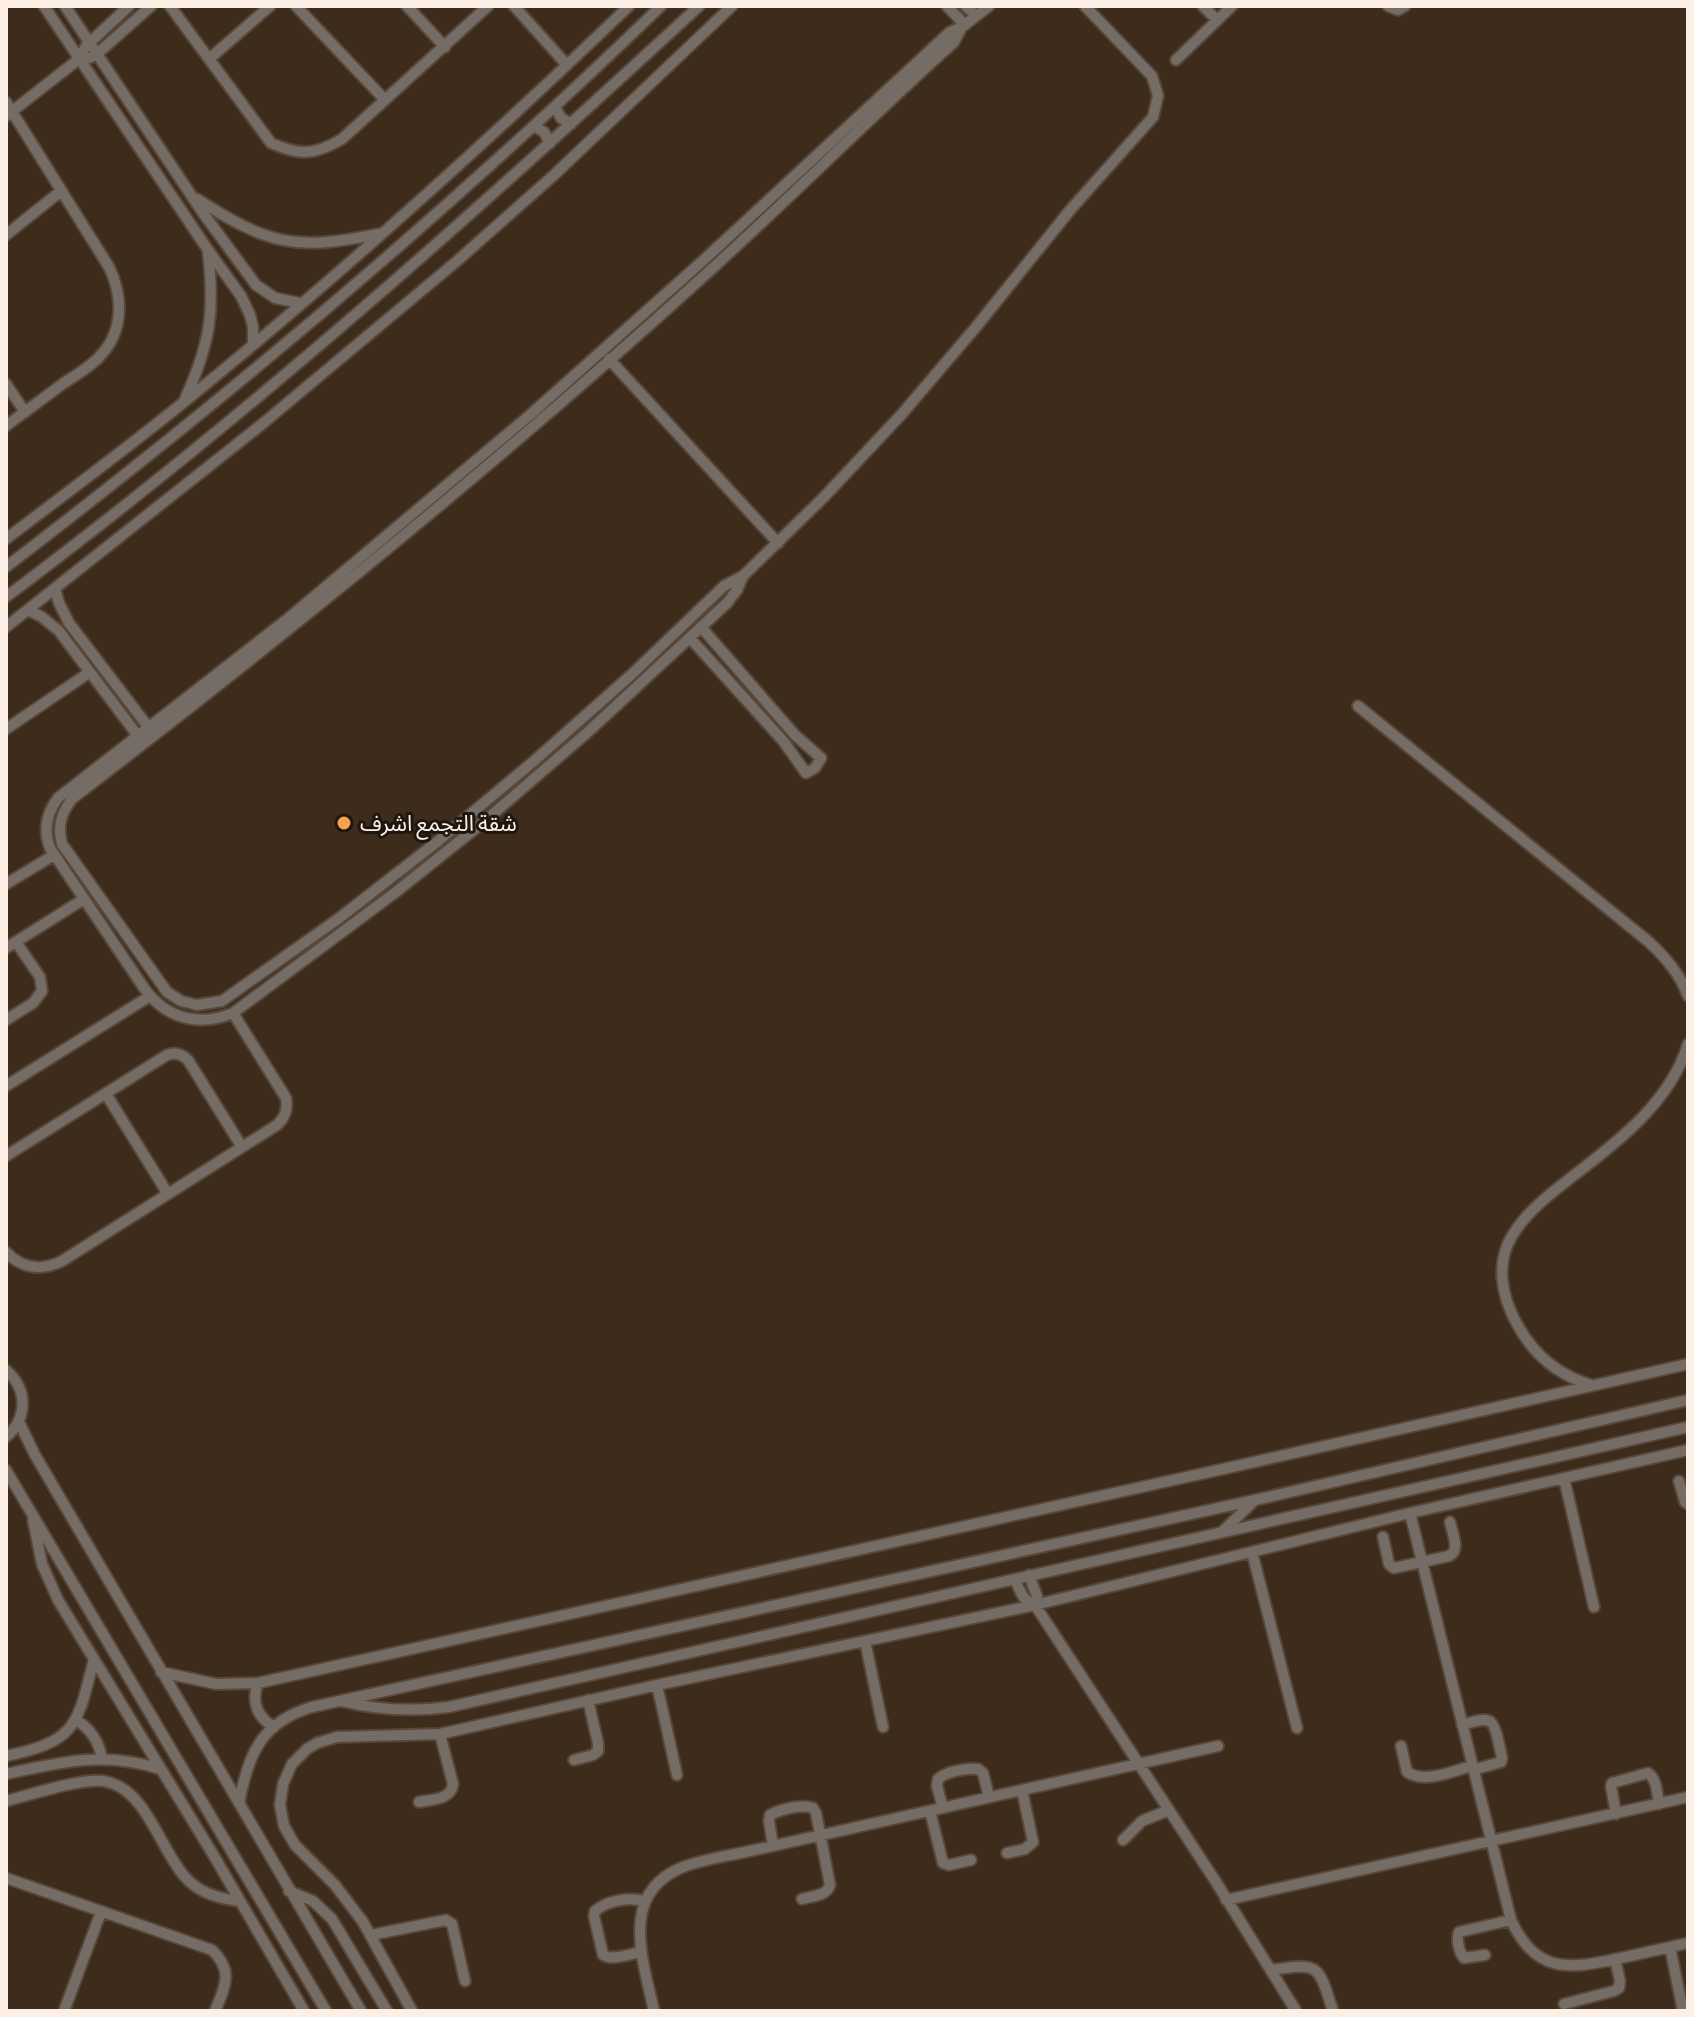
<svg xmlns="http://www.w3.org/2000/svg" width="1694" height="2017" font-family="'Crimson Pro','Noto Sans Arabic',serif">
  <rect width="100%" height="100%" fill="#3d2b1c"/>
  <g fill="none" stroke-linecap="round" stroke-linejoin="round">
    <defs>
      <path id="minor" d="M44,6L208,250L241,296L250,315L253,327V343
        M65,6L203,213L256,285L275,298L300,303
        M170,6L271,143C300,156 315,155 342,139L488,6
        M296,6L385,100
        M407,6L445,47
        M514,6L567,65
        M947,6L965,25
        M966,6L976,16
        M989,6L962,27L950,32L707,257L530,415L285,621L58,798C46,814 43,830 50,848L144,988C166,1019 199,1027 233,1013L396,892L486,820L589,731L727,603L737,590L743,576L824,497L901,415L976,327L1071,209L1153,117L1158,96L1152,76L1085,6
        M1203,6L1217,20
        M1388,6L1398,10L1405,6
        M79,59L86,46L129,6
        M209,59L270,6
        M1176,60L1232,6
        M6,102L109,267C123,296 124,330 101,355C91,367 74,376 61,385C43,399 24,412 6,426
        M555,107L561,118L571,124
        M6,116L79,59L89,58L97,54L151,6
        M534,126L544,132L550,143
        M197,199C269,245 295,251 378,234
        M6,235L61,191
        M609,359L778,543
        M6,384L25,412
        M185,399C210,344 215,312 208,252
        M6,539C65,494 126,449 184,402C338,277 486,143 629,6
        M6,567C235,392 454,206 661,6
        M743,576L724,586L631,675L534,761L437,842L338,919L222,1001L197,1005L181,1001L167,992L62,844C57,826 61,812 73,798C294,629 510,453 716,265C796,192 873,115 954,42L962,27
        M55,589L59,603L69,623L149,728
        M6,597C249,415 476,212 699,6
        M28,610L42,617L59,631L138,736
        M6,627L261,425L457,261L554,175L732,6
        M690,638L784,742L806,773L815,768L821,758L795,735L701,627
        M1358,706L1649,942C1666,958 1680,974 1688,996
        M6,729L90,672
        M6,884L54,855
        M6,948L84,899
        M6,1020L33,1003L42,991L40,977L16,942
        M6,1086L150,996
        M106,1094L168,1194
        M6,1156L167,1055C175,1052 182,1054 188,1060L242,1147
        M6,1252C22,1269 42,1271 62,1261L277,1125C285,1117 288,1110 286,1098L233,1013
        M6,1370C28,1389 28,1418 6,1437
        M1591,1385C1558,1375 1533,1354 1517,1324C1502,1297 1495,1264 1512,1236C1526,1212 1551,1193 1573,1176C1619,1141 1671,1101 1688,1044
        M19,1422L35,1455L361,2011
        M6,1470L326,2011
        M1564,1478L1594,1607
        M1679,1481L1685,1502L1688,1504
        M1410,1513L1511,1920C1536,1975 1570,1969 1621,1958C1643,1953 1666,1948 1688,1943
        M33,1520L42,1564L58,1600L214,1856L304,2011
        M1223,1531L1255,1500
        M1383,1537L1389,1564L1394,1568L1449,1556C1461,1550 1452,1533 1450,1522
        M1252,1552L1297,1728
        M1029,1575L1037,1596L1035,1605
        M1015,1579C1020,1590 1022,1601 1035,1605L1216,1882L1296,2011
        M865,1641L883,1727
        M161,1672L216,1684L258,1683L1241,1465L1688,1364
        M258,1683C251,1702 257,1717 274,1727
        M657,1685L677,1775
        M341,1701C377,1710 412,1712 449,1707L1688,1427
        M76,1720C91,1729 99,1741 102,1759
        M1462,1725C1469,1723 1482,1718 1489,1721C1496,1723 1500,1750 1502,1758L1501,1762L1473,1770
        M1401,1746L1407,1772C1425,1784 1452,1771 1472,1766
        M6,1756C77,1741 77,1726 94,1659
        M574,1760L593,1755L598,1751V1743L588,1700
        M6,1774C61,1762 104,1751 160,1769
        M6,1801C30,1795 81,1778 103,1781C146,1787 159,1848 185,1877C198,1892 220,1899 240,1901
        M419,1802C433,1799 451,1800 453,1784L440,1734
        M239,1803C248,1755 261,1722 312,1707L1255,1500L1688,1400
        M943,1808L937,1786L938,1779C947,1771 967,1768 978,1769L983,1773L989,1797
        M930,1811L943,1863L949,1865L971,1860
        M1616,1814L1611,1786L1612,1783L1648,1773C1657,1779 1657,1793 1659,1804
        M1123,1840L1142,1821L1169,1810
        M773,1846L769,1821L770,1815C781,1809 801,1804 813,1808L816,1813L830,1885C827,1896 812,1896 802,1899
        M1007,1853L1025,1849L1033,1842L1022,1790
        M6,1878L212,1950C234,1971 225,1987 215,2011
        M289,1891L313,1901L332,1919L387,2011
        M1226,1900L1688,1797
        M371,1935L446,1920L452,1924L465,1981
        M1670,1947L1683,2011
        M641,1952C629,1954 613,1961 603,1955L594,1916L595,1911C608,1900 629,1897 645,1901
        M1485,1955L1464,1958C1459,1952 1456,1939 1459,1932L1511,1920
        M1271,1970C1320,1963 1318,1964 1333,2011
        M1564,2004L1614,1991L1619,1988L1620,1981L1615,1959
        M64,2011L101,1912
        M412,2011L363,1922L335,1885L295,1845L284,1826L280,1805L283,1784L292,1764L307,1749L317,1743L337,1737L440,1734L657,1685L1035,1605L1410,1513L1688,1450
        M654,2011C643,1960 618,1893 683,1867C704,1859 728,1856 750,1851L1218,1746"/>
    </defs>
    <use href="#minor" stroke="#584738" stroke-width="14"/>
    <use href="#minor" stroke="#756c65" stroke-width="10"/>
  </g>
  <circle fill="#f9a04c" stroke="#1e160f" stroke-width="3" cx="344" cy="823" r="8"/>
  <g text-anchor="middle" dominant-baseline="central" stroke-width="6" stroke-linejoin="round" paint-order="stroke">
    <g font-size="22" fill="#fcf0e6" stroke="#1e160f" text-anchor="start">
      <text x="360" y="823">شقة التجمع اشرف</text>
    </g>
  </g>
  <rect width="1694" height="2017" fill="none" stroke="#fcf0e6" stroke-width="16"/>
</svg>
